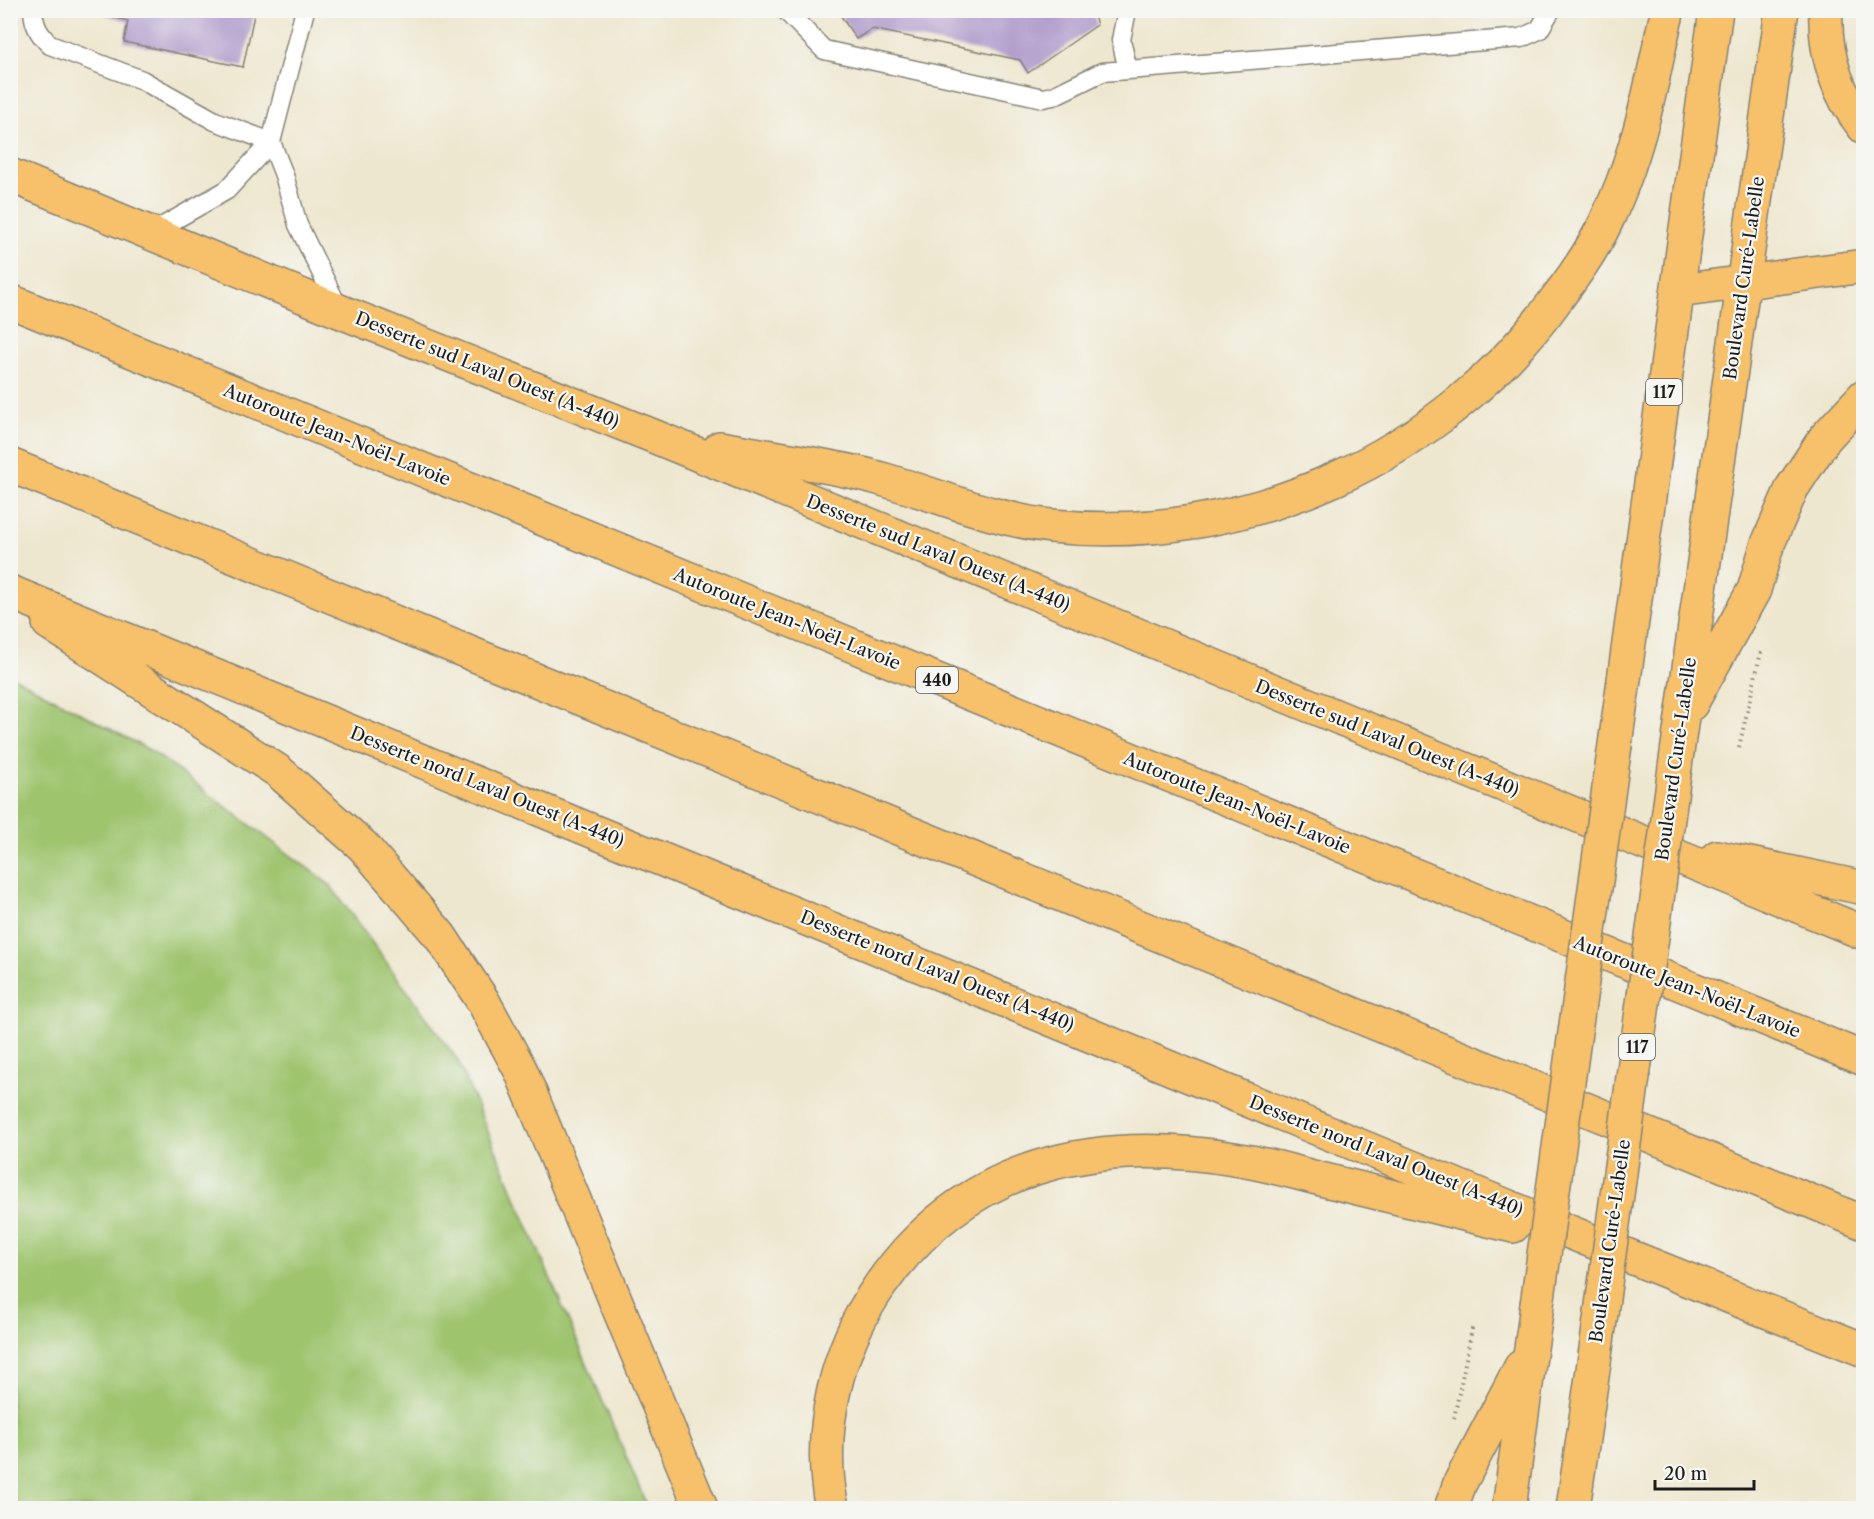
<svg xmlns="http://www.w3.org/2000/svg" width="1874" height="1519" font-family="'Libre Caslon Text',serif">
  <rect width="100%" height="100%" fill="#f6f6f2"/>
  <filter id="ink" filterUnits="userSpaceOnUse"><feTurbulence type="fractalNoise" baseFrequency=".0167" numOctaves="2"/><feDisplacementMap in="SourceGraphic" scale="12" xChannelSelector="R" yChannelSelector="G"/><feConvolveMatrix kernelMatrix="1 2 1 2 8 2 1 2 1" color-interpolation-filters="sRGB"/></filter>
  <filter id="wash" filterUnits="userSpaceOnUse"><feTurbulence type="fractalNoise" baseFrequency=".008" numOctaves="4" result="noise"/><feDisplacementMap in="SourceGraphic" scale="24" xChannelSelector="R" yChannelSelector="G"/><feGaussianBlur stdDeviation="1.35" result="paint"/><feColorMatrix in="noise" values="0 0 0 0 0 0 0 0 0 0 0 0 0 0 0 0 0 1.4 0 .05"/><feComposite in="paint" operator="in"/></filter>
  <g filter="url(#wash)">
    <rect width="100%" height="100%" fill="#eee7cf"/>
    <path fill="#9ec46e" stroke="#5d7045" stroke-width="1.5" d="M10,675L153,752L330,885L457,1059L648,1508H11Z"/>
    <g id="blocks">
      <path fill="#af9acb" d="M87,10H255L243,67L124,42L128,21Z
        M837,10H1092L1097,25L1028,73L1020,60L872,29L856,39Z"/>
    </g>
  </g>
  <g filter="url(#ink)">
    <use href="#blocks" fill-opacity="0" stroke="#858276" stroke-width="1.5"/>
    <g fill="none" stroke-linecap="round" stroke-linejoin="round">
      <defs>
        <path id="lane" d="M33,10C34,26 39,34 50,45L142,80L215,121L271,142L284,175L298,225L339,309
          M785,10L824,50L1043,98L1053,96L1102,72L1128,70L1121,40L1127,10
          M1128,70L1521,38L1539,30L1551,10
          M151,233L227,190L271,142L305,10"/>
        <path id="primary" d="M1826,10C1824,53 1837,94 1864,127
          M10,175L339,311L653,436L1864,933
          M1678,291L1864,266
          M720,448C772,458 827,464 878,478C936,494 990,519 1051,526C1248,546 1443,457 1558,297C1578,271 1597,243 1610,213C1630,170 1643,123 1653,77C1658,55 1662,32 1668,10
          M10,592L1616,1251L1864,1350
          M49,623L278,771L363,846L440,936L483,1001L521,1071L701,1508
          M1691,704L1754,590L1767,546L1792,488L1825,438L1864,396
          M1615,745L1716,10
          M1675,767L1782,10
          M1717,857L1864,888
          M832,1508C816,1432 836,1348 881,1284C966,1163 1094,1136 1234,1159C1269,1164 1303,1175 1337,1183C1396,1197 1454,1212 1513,1226
          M1451,1508L1460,1483L1521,1367
          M1509,1508L1537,1305
          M1573,1508L1599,1328"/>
        <path id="highway" d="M10,301L1864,1059
          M10,465L1864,1223"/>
      </defs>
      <use href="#lane" stroke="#858276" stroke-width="21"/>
      <use href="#primary" stroke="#858276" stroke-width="36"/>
      <use href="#highway" stroke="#858276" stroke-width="36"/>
      <path stroke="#858276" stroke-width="4" stroke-dasharray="1.5 4.5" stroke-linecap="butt" d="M1739,747L1762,648
        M1454,1418L1473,1324"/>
      <use href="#lane" stroke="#fff" stroke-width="18"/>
      <use href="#primary" stroke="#f7c06b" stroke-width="33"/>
      <use href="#highway" stroke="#f7c06b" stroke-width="33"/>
      <defs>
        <path id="primary-bridge" d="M1537,1305L1615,745
          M1599,1328L1675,767"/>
      </defs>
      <use href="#primary-bridge" stroke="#858276" stroke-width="36" stroke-linecap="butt"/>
      <use href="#primary-bridge" stroke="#f7c06b" stroke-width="33"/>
    </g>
  </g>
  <g text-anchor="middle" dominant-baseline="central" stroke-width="4.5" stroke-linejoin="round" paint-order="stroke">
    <g fill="#f6f6f2" stroke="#5d5d5c" stroke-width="1.5">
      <rect x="1646" y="379" width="36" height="26" rx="4.5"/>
      <rect x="916" y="667" width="42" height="26" rx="4.5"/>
      <rect x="1619" y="1034" width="36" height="26" rx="4.5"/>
    </g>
    <g font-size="16" font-weight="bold" fill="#1c1c1c">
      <text x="1664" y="392">117</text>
      <text x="937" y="680">440</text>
      <text x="1637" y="1047">117</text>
    </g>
    <g font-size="18" fill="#1c1c1c" stroke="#f6f6f2">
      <text transform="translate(1744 278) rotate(-82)">Boulevard Curé-Labelle</text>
      <text transform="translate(487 370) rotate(22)">Desserte sud Laval Ouest (A-440)</text>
      <text transform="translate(337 435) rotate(22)">Autoroute Jean-Noël-Lavoie</text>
      <text transform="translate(938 553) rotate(22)">Desserte sud Laval Ouest (A-440)</text>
      <text transform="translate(787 619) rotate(22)">Autoroute Jean-Noël-Lavoie</text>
      <text transform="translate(1387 738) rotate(22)">Desserte sud Laval Ouest (A-440)</text>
      <text transform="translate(1676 759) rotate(-82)">Boulevard Curé-Labelle</text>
      <text transform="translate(487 787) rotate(22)">Desserte nord Laval Ouest (A-440)</text>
      <text transform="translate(1237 803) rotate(22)">Autoroute Jean-Noël-Lavoie</text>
      <text transform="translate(937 971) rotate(22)">Desserte nord Laval Ouest (A-440)</text>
      <text transform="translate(1687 987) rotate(22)">Autoroute Jean-Noël-Lavoie</text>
      <text transform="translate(1386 1156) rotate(22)">Desserte nord Laval Ouest (A-440)</text>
      <text transform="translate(1610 1241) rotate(-82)">Boulevard Curé-Labelle</text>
    </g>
  </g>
  <rect width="1874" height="1519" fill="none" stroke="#f6f6f2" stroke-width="36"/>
  <path d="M1655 1480v9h99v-9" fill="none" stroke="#1c1c1c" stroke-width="3"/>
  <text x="1664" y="1480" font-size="18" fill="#1c1c1c" stroke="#f6f6f2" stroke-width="4.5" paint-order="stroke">20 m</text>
</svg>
